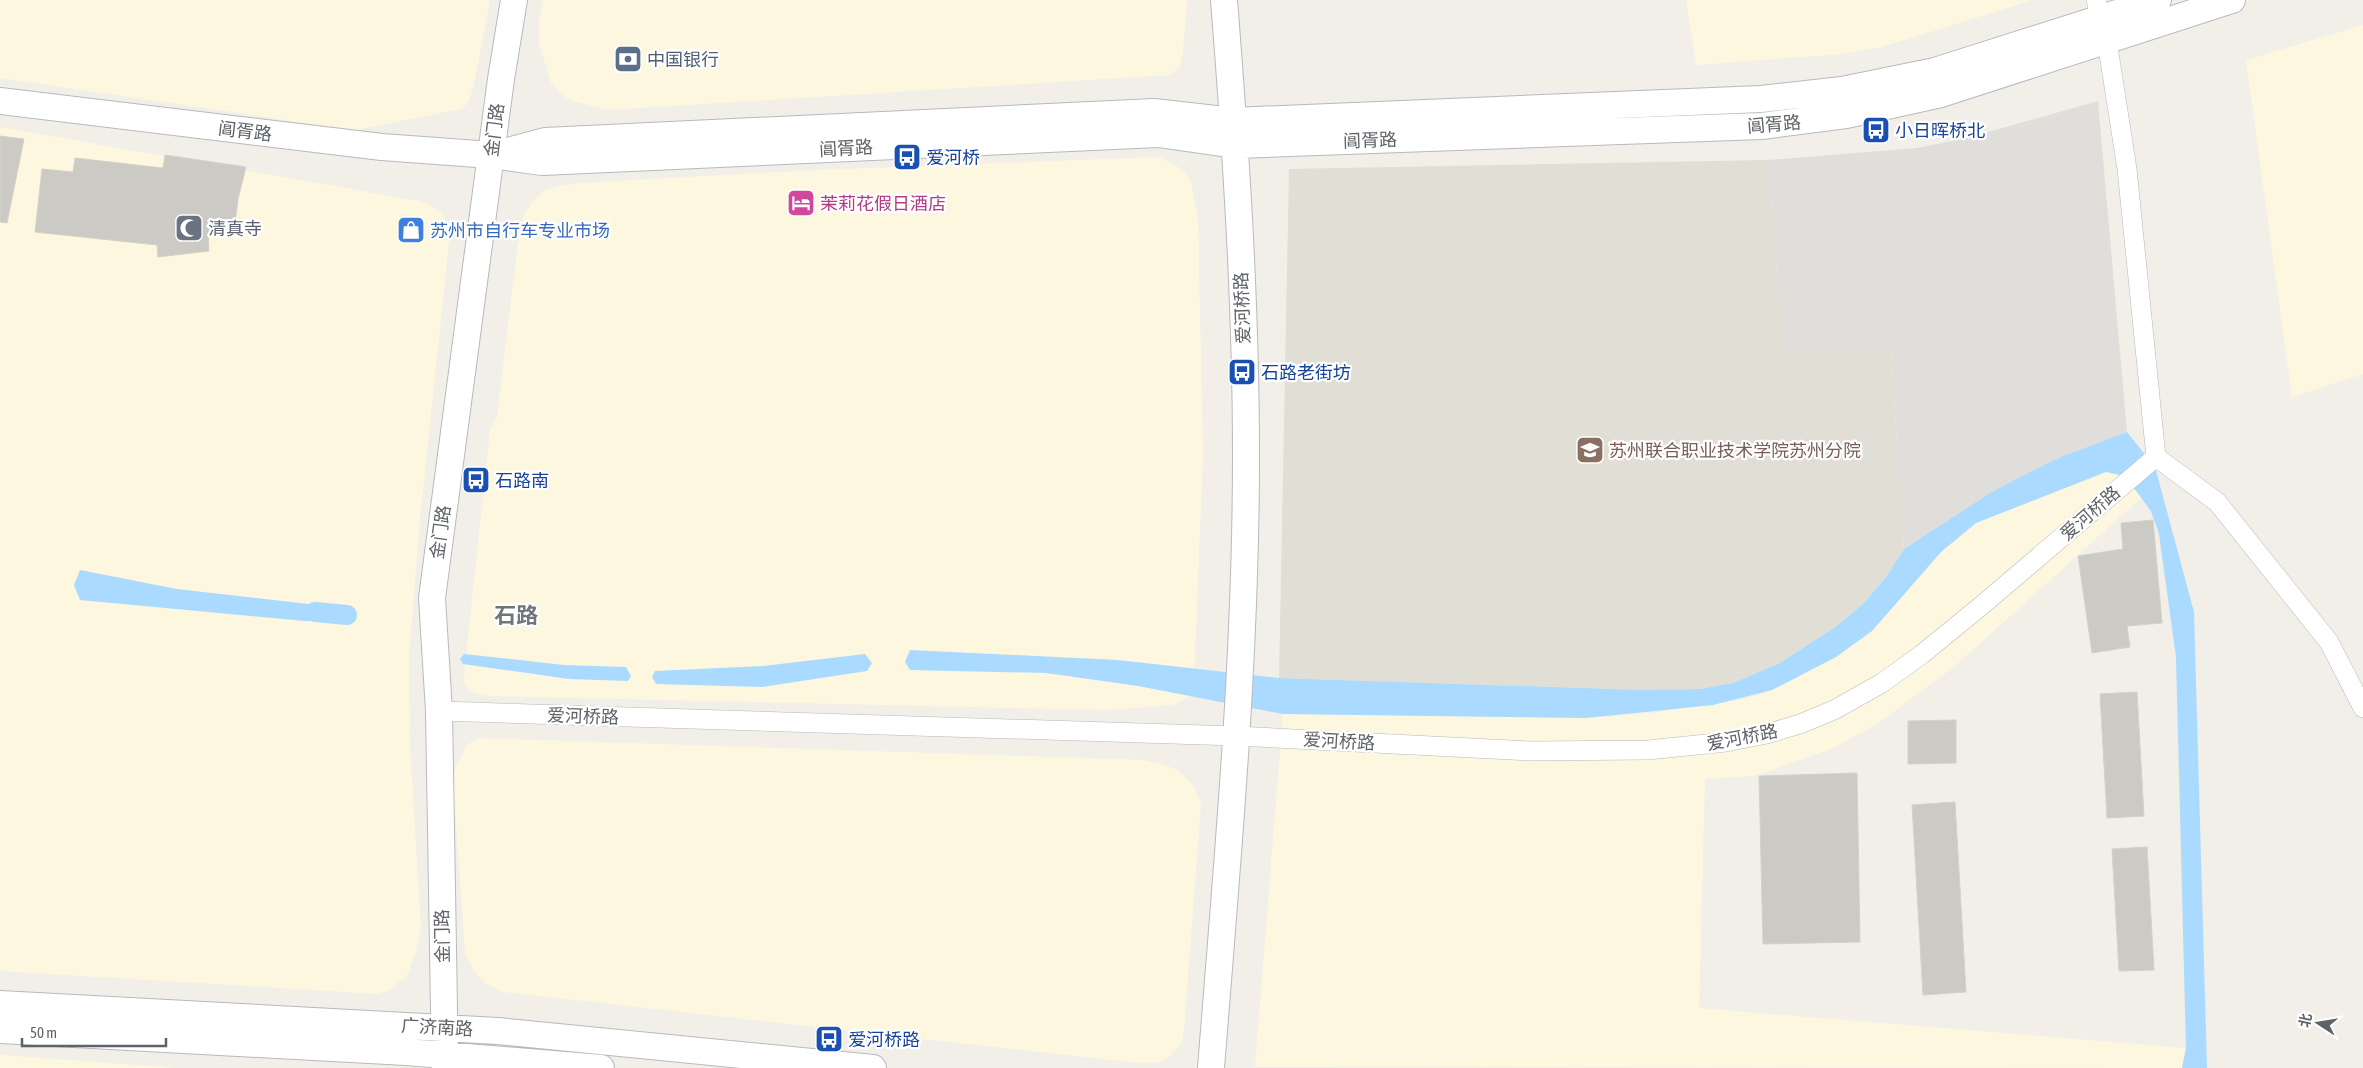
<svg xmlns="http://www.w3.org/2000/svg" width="2363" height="1068" font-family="'Asap Condensed','Noto Sans SC',sans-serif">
  <rect width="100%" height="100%" fill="#f1efe8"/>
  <path fill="#fef7e0" d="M0,0H490L473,89L467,104L461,109L355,130L0,78Z
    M543,0H1187V1L1183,51L1180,66L1171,75L607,110L570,100L561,94L551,83L539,44V21Z
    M1686,0H2033L1882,47L1843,54L1696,65Z
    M2363,25V374L2292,397L2246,60Z
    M0,127L419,201L432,206L442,214L449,224L450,233L420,519L409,656L410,747L421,929L417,949L407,976L387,991L378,994L0,971Z
    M1158,157L1172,163L1185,172L1191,182L1198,221L1203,454L1194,680L1187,698L1172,705L1106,710L486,696L473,692L465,685L464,675L490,431L497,417L519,234L524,215L532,202L544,191L560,186L580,183L816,170Z
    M2106,472L2124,476L2142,497L1955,666L1877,724L1831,749L1754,776L1705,779L1699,1008L2186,1048L2182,1068L1255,1067L1283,714L1586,718L1660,712L1745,699L1772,690L1804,674L1836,657L1872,631L1941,552L1976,523Z
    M478,738L1144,760L1165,765L1179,771L1194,787L1201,804L1183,1041L1168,1058L1155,1063H1139L503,992L486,984L474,971L465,953L453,779L457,764L467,745Z
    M0,1055L164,1067L175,1068H0Z"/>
  <path fill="#e0deda" d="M2098,101L2127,432L2063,456L2022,476L1990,493L1904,549L1891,349L1783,352L1768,160L1917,148L1967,138Z"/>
  <path fill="#e1ded6" d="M1768,160L1783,351L1891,349L1904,549L1886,577L1864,603L1838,625L1780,663L1733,683L1700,689L1642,690L1279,678L1289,169Z"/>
  <path fill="#aadaff" d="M2127,432L2155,467L2194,612L2207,1068H2182L2186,1048L2176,657L2159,534L2151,511L2125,476L2106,472L1976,523L1941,552L1872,631L1836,657L1772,690L1713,705L1586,718L1283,714L1138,686L1046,673L910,670L905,662L910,650L1118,660L1279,678L1642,690L1700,689L1733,683L1780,663L1838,625L1864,603L1886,577L1904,549L1990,493L2022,476L2063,456Z
    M80,570L177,589L335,607L341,614L335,621H305L80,600L74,585Z
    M464,654L564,665L626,667L631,676L628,681L569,679L463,664L460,659Z
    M865,654L872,663L867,671L762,687L656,684L652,677L655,671L763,666Z"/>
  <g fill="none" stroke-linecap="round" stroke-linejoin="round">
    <path stroke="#aadaff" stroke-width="20" d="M315,612L347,615"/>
  </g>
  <path fill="#cccac5" stroke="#d6d1c6" d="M0,136L24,139L7,223L0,222Z
    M165,155L246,167L238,199L235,224L208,232L209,251L158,257L157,245L35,232L42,169L73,172L75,158L163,168Z
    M2153,520L2162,623L2127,626L2130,647L2092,653L2078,556L2123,549L2121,523Z
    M2137,692L2144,816L2107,818L2100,694Z
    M1956,720V763L1908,764V721Z
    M1857,773L1860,942L1763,944L1759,776Z
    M1955,802L1966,992L1923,995L1912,805Z
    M2147,847L2154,970L2119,971L2112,849Z"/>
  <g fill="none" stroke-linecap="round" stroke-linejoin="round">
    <defs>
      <path id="street" d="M2096,0L2107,41L2127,169L2156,457L2217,502L2329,642L2363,708
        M439,711L1236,736L1531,751L1648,750L1726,742L1767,734L1800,724L1834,710L1882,683L1921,655L1981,606L2156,457"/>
      <path id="secondary" d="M0,101L382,147L491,155L542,162L1158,134L1235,145L1762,126L1846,115L1941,94L2232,0
        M504,152L545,141L1154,112L1233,121L1761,99L1842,90L1935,71L2158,0
        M0,1004L498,1031L873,1068
        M0,1030L406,1052L601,1068
        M445,1068L439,711L432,598L501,79L514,0
        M1211,1068C1227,865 1246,661 1246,456C1246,304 1236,152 1224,0"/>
    </defs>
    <use href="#street" stroke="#b5b8bc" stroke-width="20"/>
    <use href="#secondary" stroke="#b6babf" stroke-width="28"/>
    <use href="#street" stroke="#fff" stroke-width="19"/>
    <use href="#secondary" stroke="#fff" stroke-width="26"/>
  </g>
  <defs>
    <symbol id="bank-square" viewBox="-11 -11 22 22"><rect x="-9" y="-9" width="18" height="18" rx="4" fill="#5c6f8a" stroke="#fff"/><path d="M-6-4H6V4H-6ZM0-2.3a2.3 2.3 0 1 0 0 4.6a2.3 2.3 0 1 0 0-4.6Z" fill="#fff"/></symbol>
    <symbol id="bus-square" viewBox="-11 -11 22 22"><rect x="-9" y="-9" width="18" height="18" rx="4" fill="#1a4fb4" stroke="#fff"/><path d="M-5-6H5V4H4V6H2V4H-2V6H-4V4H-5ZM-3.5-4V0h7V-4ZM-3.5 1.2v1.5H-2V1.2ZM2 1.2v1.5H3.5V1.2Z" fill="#fff"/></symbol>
    <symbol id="hotel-square" viewBox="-11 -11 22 22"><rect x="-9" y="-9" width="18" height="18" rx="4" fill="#d1479c" stroke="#fff"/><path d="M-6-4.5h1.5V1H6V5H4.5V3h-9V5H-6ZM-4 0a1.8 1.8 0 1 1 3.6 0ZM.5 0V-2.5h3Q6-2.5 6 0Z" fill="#fff"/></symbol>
    <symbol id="mosque-square" viewBox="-11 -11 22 22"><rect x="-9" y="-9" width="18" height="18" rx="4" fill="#6b7280" stroke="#fff"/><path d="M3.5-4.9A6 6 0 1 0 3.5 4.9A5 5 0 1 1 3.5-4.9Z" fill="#fff"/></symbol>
    <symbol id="shop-square" viewBox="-11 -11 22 22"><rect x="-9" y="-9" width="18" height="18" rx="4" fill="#3f7fe0" stroke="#fff"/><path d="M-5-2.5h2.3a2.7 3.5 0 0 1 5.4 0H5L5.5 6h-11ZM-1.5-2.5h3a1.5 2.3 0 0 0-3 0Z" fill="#fff"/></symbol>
    <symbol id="university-square" viewBox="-11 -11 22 22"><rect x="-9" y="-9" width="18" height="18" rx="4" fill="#8d6e63" stroke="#fff"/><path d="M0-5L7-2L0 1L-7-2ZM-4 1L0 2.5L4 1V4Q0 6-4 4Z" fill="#fff"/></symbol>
  </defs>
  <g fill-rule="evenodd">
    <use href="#bank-square" x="612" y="43" width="32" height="32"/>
    <use href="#bus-square" x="1860" y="114" width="32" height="32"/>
    <use href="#bus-square" x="891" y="141" width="32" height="32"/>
    <use href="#hotel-square" x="785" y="187" width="32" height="32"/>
    <use href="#mosque-square" x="173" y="212" width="32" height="32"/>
    <use href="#shop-square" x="395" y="214" width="32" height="32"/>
    <use href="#bus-square" x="1226" y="356" width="32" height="32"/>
    <use href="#university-square" x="1574" y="434" width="32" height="32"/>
    <use href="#bus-square" x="460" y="464" width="32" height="32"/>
    <use href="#bus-square" x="813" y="1023" width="32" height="32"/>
  </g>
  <g text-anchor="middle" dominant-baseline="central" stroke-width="4.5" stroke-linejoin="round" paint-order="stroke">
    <g font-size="18" fill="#4e5e75" stroke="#fff" text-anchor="start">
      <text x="647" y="59">中国银行</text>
    </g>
    <g font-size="18" fill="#5f6368" stroke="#fff">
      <text transform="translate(1774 124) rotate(-5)">阊胥路</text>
      <text transform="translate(494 130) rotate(-83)">金门路</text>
      <text transform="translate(245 131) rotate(7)">阊胥路</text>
      <text transform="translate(1370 140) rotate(-2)">阊胥路</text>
      <text transform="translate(846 148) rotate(-3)">阊胥路</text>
      <text transform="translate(1242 308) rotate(-92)">爱河桥路</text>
      <text transform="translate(2090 513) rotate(-41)">爱河桥路</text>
      <text transform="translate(440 532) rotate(-82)">金门路</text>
      <text transform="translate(583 716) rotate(2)">爱河桥路</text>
      <text transform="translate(1742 737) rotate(-11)">爱河桥路</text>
      <text transform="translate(1339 741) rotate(3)">爱河桥路</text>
      <text transform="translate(442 936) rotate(-91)">金门路</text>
      <text transform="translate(437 1027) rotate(3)">广济南路</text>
    </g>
    <g font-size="18" fill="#164399" stroke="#fff" text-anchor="start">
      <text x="1895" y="130">小日晖桥北</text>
      <text x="926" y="157">爱河桥</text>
      <text x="1261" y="372">石路老街坊</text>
      <text x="495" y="480">石路南</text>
      <text x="848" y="1039">爱河桥路</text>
    </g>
    <g font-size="18" fill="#b23c85" stroke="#fff" text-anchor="start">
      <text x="820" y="203">茉莉花假日酒店</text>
    </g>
    <g font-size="18" fill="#5b616d" stroke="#fff" text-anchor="start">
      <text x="208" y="228">清真寺</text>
    </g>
    <g font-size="18" fill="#366cbe" stroke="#fff" text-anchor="start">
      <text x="430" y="230">苏州市自行车专业市场</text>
    </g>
    <g font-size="18" fill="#785e54" stroke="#fff" text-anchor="start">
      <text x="1609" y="450">苏州联合职业技术学院苏州分院</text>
    </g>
    <g font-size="22" font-weight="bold" fill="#70757a" stroke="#fff">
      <text x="516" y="615">石路</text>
    </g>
  </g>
  <g transform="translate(2318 1023) rotate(282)" stroke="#ffffff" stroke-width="4" paint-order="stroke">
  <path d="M0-4L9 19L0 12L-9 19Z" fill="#5f6368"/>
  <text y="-8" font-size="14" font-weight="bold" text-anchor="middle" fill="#5f6368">北</text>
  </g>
  <path d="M22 1038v8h144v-8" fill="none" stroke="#5f6368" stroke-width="2.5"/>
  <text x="30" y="1038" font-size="15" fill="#5f6368" stroke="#ffffff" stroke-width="4" paint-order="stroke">50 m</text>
</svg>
